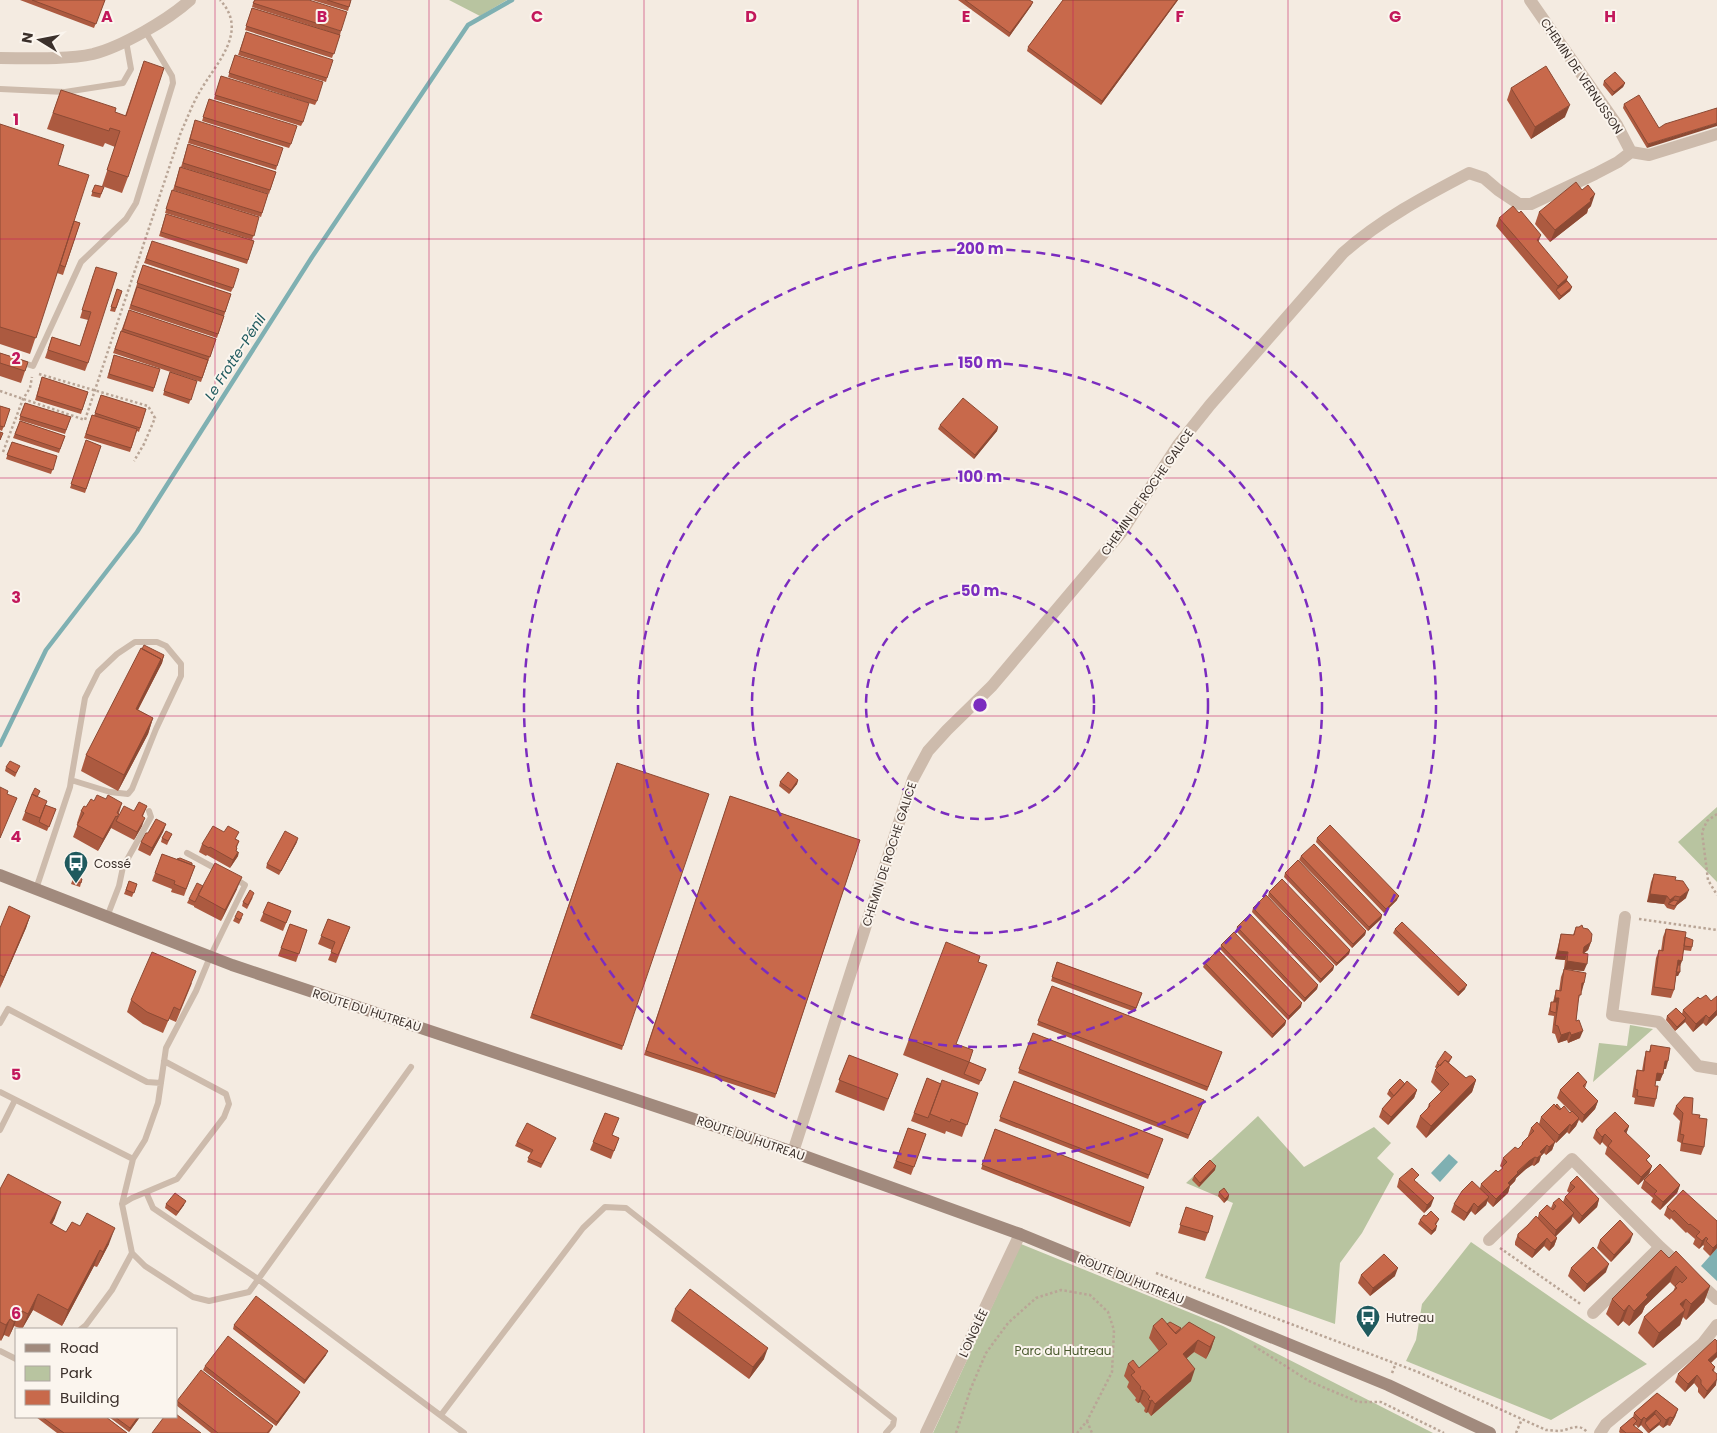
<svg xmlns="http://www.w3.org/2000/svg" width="1717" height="1433" font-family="Poppins,sans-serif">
  <rect width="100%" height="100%" fill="#f4ebe1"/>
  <path fill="#b8c4a0" d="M449,0H507L480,16Z
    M1717,807V882L1678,842Z
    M1630,1025L1653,1029L1593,1082L1599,1043L1627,1046Z
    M1258,1116L1304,1167L1374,1127L1391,1143L1377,1158L1394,1174L1362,1233L1340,1263L1335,1324L1205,1278L1233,1203L1186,1183Z
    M1471,1242L1647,1364L1551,1420L1406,1361L1416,1340L1422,1304Z
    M1021,1244L1223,1326L1433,1433H933Z"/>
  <path fill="#7fb0b2" d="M1449,1154L1458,1162L1440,1182L1431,1173Z
    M1717,1248V1281L1701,1266Z"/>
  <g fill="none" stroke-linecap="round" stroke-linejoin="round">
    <path stroke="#7fb0b2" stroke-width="4.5" d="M0,745L46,650L137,532L312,257L468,25L512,0"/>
    <path stroke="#b9a596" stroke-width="2.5" stroke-dasharray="2.5 2.5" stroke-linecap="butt" d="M39,374L148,406L155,418L144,444L134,461
      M0,391L85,420L181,132C187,119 192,105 199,93C215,64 250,32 220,0
      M3,452L23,399L30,388L32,377
      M1717,814L1707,821L1702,832L1708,880L1717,895
      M1639,919L1717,930
      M1500,1248L1582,1305
      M1156,1273L1418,1372L1546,1430C1550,1430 1555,1431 1559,1431C1570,1430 1578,1422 1587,1432
      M1254,1346L1309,1381L1358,1402H1381L1444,1433
      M1392,1373L1396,1363
      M1087,1421L1092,1433
      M956,1433L971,1388L986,1353L1008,1323L1036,1298L1061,1290L1090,1295L1108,1312L1114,1330L1112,1372L1087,1421L1077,1433
      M1516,1433L1522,1419"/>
    <path stroke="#cdbbac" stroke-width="6" d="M0,89L65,92L123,83L131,69L126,41
      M21,362L33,366L81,262L126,219L136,203L173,83L172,76L145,31
      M187,853L220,871
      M36,889L70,787L71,780L85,698L98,672L117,654L135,642H157L166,646L181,664V676L156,729L132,789L128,794L110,792L71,780
      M107,917L119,886L123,867L151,817L149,811
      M0,1023L8,1009L147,1082L161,1083
      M0,1092L133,1159L145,1140L158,1103L166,1048L196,991L210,957L245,885L234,878
      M0,1130L15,1100
      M133,1159L122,1204L132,1253L145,1266L193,1297L209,1301L249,1292L411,1067
      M146,1192L153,1208L258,1279L464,1433
      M122,1204L132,1198L177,1179L224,1117L229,1104L226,1094L164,1061
      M81,1329L86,1325L112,1290L132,1253
      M0,1351L16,1359
      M441,1415L583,1228L605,1207L626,1208L894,1419L893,1425L886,1433"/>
    <path stroke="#cdbbac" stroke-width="12" d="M1530,0L1617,125L1631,152
      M0,58C28,58 66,60 93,54C121,47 168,20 190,0
      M1631,152L1649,155L1717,134
      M1625,917L1612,1015L1659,1022L1698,1066L1717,1069
      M793,1152L913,779L928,751L947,730L992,686L1121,533L1178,445L1210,405L1343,253C1380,220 1425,196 1469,173L1484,178L1498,190L1519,204H1531L1595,174L1618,162L1631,152
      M1489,1240L1572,1159L1660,1247L1717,1299
      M1593,1313L1660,1247
      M926,1433L1020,1234
      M1600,1433L1606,1424L1703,1343L1717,1325"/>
    <path stroke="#a18a7d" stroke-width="12" d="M0,875L232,965L793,1152L1020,1234L1388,1385L1490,1433"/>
  </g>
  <path fill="#ac5a40" d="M20,0H105L94,28Z
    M254,0L341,31L340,35L252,7Z
    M312,0H351L348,11Z
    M958,0H1029L1033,2L1031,6L1009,37Z
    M1063,0H1178L1101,105L1027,51L1028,47Z
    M252,8L340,35L332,58L245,30Z
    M246,32L327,78L326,82L238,55Z
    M235,55L317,101L315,105L228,77Z
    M144,61L128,177L122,193L102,186L115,147L105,143L103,147L47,129L61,90L125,116Z
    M221,76L303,122L301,126L214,99Z
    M1604,81L1625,83L1623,87L1612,96L1603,85Z
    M1511,88L1565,117L1531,139L1507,100Z
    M209,99L291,144L289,148L202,121Z
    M1624,104L1659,128L1647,148L1623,108Z
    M195,120L277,166L276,170L188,143Z
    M0,124L58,165L74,221L80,223L63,275L57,273L30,354L0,344Z
    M188,144L276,172L269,194L181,167Z
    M180,167L268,194L261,217L173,190Z
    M95,185L104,187L100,198L91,196Z
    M172,190L259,217L252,240L165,213Z
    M1591,206L1588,209L1587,213L1550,242L1535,224L1539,212Z
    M166,214L254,241L247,264L159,236Z
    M1499,218L1539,242L1572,287L1570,291L1559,300L1496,226Z
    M152,241L233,288L231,292L144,263Z
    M143,265L231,294L217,338L129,309Z
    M93,275L88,363L85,371L45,358L52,337L80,346L88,320L80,318Z
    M117,289L122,291L115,312L110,311Z
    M129,310L216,339L201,382L113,353Z
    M0,353L28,362L21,383L0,376Z
    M114,355L160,369L153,392L107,378Z
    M170,372L197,381L189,404L163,395Z
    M42,377L88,392L81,414L35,400Z
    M101,395L146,409L139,432L137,431L130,452L84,438L92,415L94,416Z
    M25,403L71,417L65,434L19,420Z
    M0,406L10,409L2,431L0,430Z
    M20,421L65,436L59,453L13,438Z
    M940,425L998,427L997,431L974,459L938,429Z
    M86,440L101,446L85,493L70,488Z
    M12,442L57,456L51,474L6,459Z
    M164,655L162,663L138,710L153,718L148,734L118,791L81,771L86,755Z
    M617,763L623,1046L622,1050L530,1018Z
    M6,767L18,770L15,777L5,771Z
    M798,780L797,784L789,794L779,786L780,782Z
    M32,794L37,797L45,805L56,809L47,831L22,820Z
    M730,796L860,840L775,1098L644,1055Z
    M106,799L122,803L118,817L147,806L143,816L142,826L134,840L111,828L98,851L73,837L78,824L77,823L81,811L94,801Z
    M166,824L163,832L150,856L138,850L141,842L148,833Z
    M172,834L167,845L161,842L162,838Z
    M1317,838L1397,900L1384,913L1316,842Z
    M236,839L239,841L237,847V848L236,851L238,856L230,868L207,855L206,856L199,852L202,844Z
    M297,842L279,875L266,868L267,864Z
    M162,854L195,866L184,896L171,892L172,889L152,881Z
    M1301,856L1382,915L1381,919L1368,931L1299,860Z
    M1285,873L1366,931L1365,935L1352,948L1284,877Z
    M1654,874L1675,880L1686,898L1677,905L1674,910L1667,908L1664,904L1647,902L1651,882Z
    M74,876L82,879L80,887L71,884Z
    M129,881L137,884L132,897L124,894Z
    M203,886L237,889L221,921L194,907V906L187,903L189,899Z
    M1269,892L1350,950L1349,954L1336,966L1268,896Z
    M253,897L247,909L242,906L243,902Z
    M268,902L291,911L283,931L260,921Z
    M1253,908L1334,966L1333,970L1320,983L1252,912Z
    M30,916L26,928L0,988V928Z
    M235,917L242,918L239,924L233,921Z
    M328,919L350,927L336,963L328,960L332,950L318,944Z
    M290,924L307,930L296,962L278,956Z
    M1237,927L1318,985L1317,989L1304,1002L1236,931Z
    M1576,927L1583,928L1591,942L1588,950L1584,953V971L1564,969L1565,960L1555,959L1559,942L1561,934L1573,935Z
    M1395,929L1465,989L1458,996L1393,933Z
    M1666,929L1685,937L1692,947L1691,951L1683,950L1678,976H1676L1674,990L1671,998L1651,995L1656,958L1659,950L1661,951L1663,937Z
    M1221,945L1301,1007L1288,1020L1220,949Z
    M978,962L956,1044L969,1062L986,1069L979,1085L903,1055L909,1039Z
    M1057,962L1142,993L1135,1012L1051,981Z
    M1205,963L1286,1021L1285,1025L1272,1038L1203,967Z
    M1564,969L1584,983L1581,991L1578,1002L1576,1021L1580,1038L1568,1043L1567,1040L1558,1043L1555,1034L1552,1033L1554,1016L1548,1015L1551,1002H1553L1556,990L1559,991L1561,977Z
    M192,983L176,1022L169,1019L163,1033L143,1024L127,1012L131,1000Z
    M1052,986L1222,1052L1207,1091L1037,1025Z
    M1683,1010L1717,1015L1706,1026L1703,1023L1693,1032L1685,1022L1675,1031L1666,1020L1667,1016L1682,1014Z
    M1033,1033L1204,1100L1188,1139L1018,1073Z
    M1651,1045L1666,1069H1664L1660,1081H1655V1086L1656,1099L1654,1107L1634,1104L1635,1098L1632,1097L1635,1078L1637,1070L1642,1071L1644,1059L1646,1051L1649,1052Z
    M849,1055L898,1074L884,1111L835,1092Z
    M1452,1057L1449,1063L1466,1078L1476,1080L1472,1092L1426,1138L1416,1127L1420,1116L1427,1109L1429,1104L1441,1092L1431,1082L1435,1070L1437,1069L1435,1067L1437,1063Z
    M927,1078L941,1084L978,1093L962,1137L946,1131L945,1134L911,1121Z
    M1014,1081L1163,1139L1148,1179L999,1121Z
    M1587,1082L1585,1088L1598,1101L1595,1109L1582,1123L1579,1120L1576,1126L1569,1134L1567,1132L1556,1143L1555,1142L1552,1150L1546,1155L1544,1153L1541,1156L1539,1162L1534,1166L1532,1165L1526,1169L1516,1178L1515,1181L1510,1186L1508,1193L1493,1207L1487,1201L1486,1205L1475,1215L1471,1211L1464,1221L1451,1212L1454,1204L1480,1188L1481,1184L1501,1170L1502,1168L1500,1166L1503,1158L1518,1149L1521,1147L1522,1143L1529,1137L1528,1136L1531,1128L1539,1124L1541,1117L1561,1109L1570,1113L1571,1112L1557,1098L1560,1090Z
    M1405,1084L1417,1090L1414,1098L1388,1125L1379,1117L1382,1109L1391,1098L1387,1094L1389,1090Z
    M1676,1106L1699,1118L1704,1147L1701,1155L1680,1151L1681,1143L1677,1141L1680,1121L1673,1114Z
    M605,1113L612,1135L619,1138L611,1159L590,1150Z
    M1629,1126L1626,1134L1652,1166L1649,1174L1638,1185L1605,1154L1607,1147L1602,1142L1600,1145L1593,1138L1596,1130Z
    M908,1128L926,1134L911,1175L893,1168Z
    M995,1129L1144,1187L1130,1227L981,1169Z
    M517,1142H554L541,1168L527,1162L531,1153L515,1146Z
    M1215,1170L1199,1187L1192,1180L1194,1176Z
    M1399,1179L1417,1182L1431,1206L1424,1213L1397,1187Z
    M1644,1180L1680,1185L1677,1193L1660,1210L1651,1202L1653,1198L1641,1188Z
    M1570,1183L1599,1199L1597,1207L1579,1224L1572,1216L1571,1221L1556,1236L1557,1238L1554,1246L1549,1251L1544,1246L1532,1258L1515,1245V1242L1518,1234L1538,1217L1539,1213L1551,1208L1553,1203L1563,1202L1565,1197L1569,1193L1567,1191Z
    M0,1189L55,1218L52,1224L66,1232L109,1244L97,1267L94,1266L62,1326L33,1310L22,1329L14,1326L9,1337L4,1335L1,1341L0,1340Z
    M1219,1192L1229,1195L1228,1199L1224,1203L1218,1196Z
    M166,1204L184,1205L176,1216L165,1208Z
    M1186,1207L1208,1233L1205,1241L1178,1233Z
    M1667,1207L1717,1221V1248L1710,1256L1703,1249L1704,1246L1703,1245L1699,1249L1693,1244L1695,1239L1687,1232L1686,1233L1671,1218L1670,1220L1664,1215Z
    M1426,1216L1439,1219L1436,1225V1230L1431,1235L1418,1224L1420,1220Z
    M1600,1240L1630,1242L1611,1262L1597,1248Z
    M1669,1258L1710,1286L1704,1302L1686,1320L1683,1317L1680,1325L1653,1348L1638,1333L1644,1317L1673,1292L1675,1287L1670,1282L1645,1306L1642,1313L1629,1326L1623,1321L1618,1326L1606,1314L1612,1299Z
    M1571,1268L1606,1272L1584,1292L1568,1276Z
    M1361,1275L1395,1276L1370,1296L1358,1283Z
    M675,1309L764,1359L749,1379L671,1321Z
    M1167,1324L1181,1328L1180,1331L1215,1337L1211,1349L1206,1359L1194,1352L1186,1358L1191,1381L1151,1416L1148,1412L1146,1413L1144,1411L1145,1408L1140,1402L1138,1403L1135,1400L1136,1398L1127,1387L1129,1382L1124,1376L1128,1364L1139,1368L1159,1351L1149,1338L1153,1326Z
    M234,1325L326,1355L304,1384L233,1329Z
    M1717,1341V1357L1711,1363L1715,1367L1714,1371L1716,1385L1704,1399L1698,1392V1388L1694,1383L1685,1392L1675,1382L1678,1374Z
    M205,1366L300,1392L298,1396L276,1426L203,1370Z
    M1657,1393L1678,1409L1675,1417L1670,1426L1667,1425L1663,1428L1659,1425L1649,1433H1648L1641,1425L1638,1428L1636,1425L1634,1426L1643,1433H1620L1619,1432L1620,1428L1633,1417L1634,1413Z
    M177,1401L273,1426L271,1430L269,1433H211L176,1405Z
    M36,1417H106L127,1433H57Z
    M109,1417H140L129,1432Z"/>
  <path fill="#8c4a34" d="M1177,0H1178L1101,105L1102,101Z
    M1033,2L1031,6L1009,37L1010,33Z
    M1625,83L1623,87L1612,96L1614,92Z
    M1570,105L1565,117L1531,139L1535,127Z
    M1717,123V126L1647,148L1648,144Z
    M1595,194L1591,206L1588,209L1587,213L1550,242L1555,230Z
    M1541,235L1538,243L1537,240Z
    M1568,277L1565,285L1556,290L1558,286Z
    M1572,287L1570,291L1559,300L1561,296Z
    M998,427L997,431L974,459L975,455Z
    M164,655L162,663L130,725L136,709L161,659Z
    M153,718L148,734L118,791L124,775Z
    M798,780L797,784L789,794L791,790Z
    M116,816L111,828L98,851L103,839Z
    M145,818L142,826L134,840L137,832Z
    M166,824L163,832L150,856L152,848Z
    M298,838L297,842L279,875L281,871Z
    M238,852H239L238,856L230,868L233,860Z
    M242,877L237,889L221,921L225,910Z
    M1689,890L1686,898L1677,905L1674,910L1680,897Z
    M1650,894L1667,896L1664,904L1647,902Z
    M1399,896L1397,900L1384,913L1386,909Z
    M1675,896L1672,904H1668L1670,900Z
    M1382,915L1381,919L1368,931L1369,927Z
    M30,916L26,928L0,988L4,977Z
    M1366,931L1365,935L1352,948L1353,944Z
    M1591,942L1588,950L1582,955L1584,947Z
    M1350,950L1349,954L1336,966L1337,963Z
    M1558,951L1568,952L1565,960L1555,959Z
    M1678,960L1682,961L1679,969H1676Z
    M1567,961L1587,964L1584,971L1564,969Z
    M1334,966L1333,970L1320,983L1321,979Z
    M1676,972H1680L1678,976H1674Z
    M1582,983H1584L1582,991H1579Z
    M1318,985L1317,989L1304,1002L1305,998Z
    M1467,985L1465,989L1458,996L1459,992Z
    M1555,998H1559L1556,1006H1552Z
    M1302,1003L1301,1007L1288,1020L1289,1016Z
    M1717,1010V1015L1706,1026L1709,1018Z
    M1706,1015L1703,1023L1693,1032L1696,1024Z
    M1686,1018L1685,1022L1675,1031L1677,1027Z
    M1286,1021L1285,1025L1272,1038L1273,1034Z
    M1583,1031L1580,1038L1568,1043L1571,1035Z
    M1570,1032L1567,1040L1558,1043L1561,1035Z
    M1665,1061H1668L1666,1069H1662Z
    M1657,1073L1663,1074L1660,1081H1654Z
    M1476,1080L1472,1092L1426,1138L1431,1126Z
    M1417,1090L1414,1098L1388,1125L1391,1117Z
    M1598,1101L1595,1109L1582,1123L1584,1115Z
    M1579,1118L1576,1126L1569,1134L1571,1126Z
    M1570,1124L1567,1132L1556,1143L1559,1135Z
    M1629,1126L1626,1134L1624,1131Z
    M1605,1134L1602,1142L1600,1145L1602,1137Z
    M1555,1142L1552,1150L1546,1155L1549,1147Z
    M1547,1145L1544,1153L1541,1156L1539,1162L1534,1166L1540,1152Z
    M1535,1157L1532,1165L1526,1169L1516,1178L1515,1181L1510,1186L1508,1193L1493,1207L1496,1199L1508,1183L1529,1161Z
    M1216,1166L1215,1170L1199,1187L1200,1183Z
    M1652,1166L1649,1174L1638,1185L1641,1177Z
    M1680,1185L1677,1193L1660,1210L1663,1202Z
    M1229,1195L1228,1199L1224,1203L1225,1199Z
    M1489,1197L1486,1205L1475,1215L1478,1207Z
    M1434,1198L1431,1206L1424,1213L1427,1205Z
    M1599,1199L1597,1207L1579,1224L1582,1216Z
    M186,1201L184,1205L176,1216L178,1212Z
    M61,1202L55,1218L44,1239L50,1223Z
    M1474,1203L1471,1211L1464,1221L1467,1213Z
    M1574,1213L1571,1221L1554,1238L1556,1230Z
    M1437,1226L1436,1230L1431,1235L1432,1231Z
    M115,1228L109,1244L97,1267L103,1252Z
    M1633,1234L1630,1242L1611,1262L1614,1255Z
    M1706,1237L1703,1245L1699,1249L1702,1241Z
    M1547,1238L1544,1246L1532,1258L1535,1250Z
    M1557,1238L1554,1246L1549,1251L1551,1243Z
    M1717,1244V1248L1710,1256L1713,1248Z
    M100,1250L94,1266L62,1326L68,1310Z
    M1609,1264L1606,1272L1584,1292L1587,1284Z
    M1676,1266L1670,1282L1645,1306L1642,1313L1629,1326L1634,1311L1646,1295Z
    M1398,1268L1395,1276L1370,1296L1373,1288Z
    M1710,1286L1704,1302L1686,1320L1691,1304Z
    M38,1294L33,1310L22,1329L28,1314Z
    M1686,1299L1681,1313L1685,1310L1680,1325L1653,1348L1659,1333L1680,1304Z
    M1629,1305L1623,1321L1618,1326L1624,1311Z
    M20,1310L14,1326L9,1337L14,1322Z
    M10,1319L4,1335L1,1341L6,1325Z
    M1215,1337L1211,1349L1206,1359L1210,1347Z
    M1198,1340L1194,1352L1178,1366L1183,1354Z
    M768,1348L764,1359L749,1379L753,1367Z
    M328,1351L326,1355L304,1384L305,1380Z
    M1717,1352V1357L1705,1368L1708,1360Z
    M1195,1369L1191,1381L1151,1416L1155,1404Z
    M1697,1375L1694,1383L1685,1392L1688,1384Z
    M1717,1379L1716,1385L1704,1399L1707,1391Z
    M1144,1390L1140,1402L1138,1403L1142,1391Z
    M300,1392L298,1396L276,1426L277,1422Z
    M1152,1400L1148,1412L1146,1413L1150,1401Z
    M1678,1409L1675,1417L1670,1426L1673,1418Z
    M1656,1410L1654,1418L1645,1423L1646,1419Z
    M138,1417H140L129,1432L130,1428Z
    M1644,1417L1641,1425L1638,1428L1641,1420Z
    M1670,1417L1667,1425L1663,1428L1666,1420Z
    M1661,1421L1659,1425L1649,1433L1650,1430Z"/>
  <path fill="#c8694b" stroke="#8c4a34" d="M32,0H105L96,24Z
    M255,0H309L347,12L341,31L253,3Z
    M327,0H351L349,7Z
    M965,0H1029L1033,2L1010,33Z
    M1063,0H1177L1102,101L1028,47Z
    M252,8L340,35L334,54L246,26Z
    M246,32L333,60L327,78L240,51Z
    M235,55L323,82L317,101L229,73Z
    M144,61L164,68L128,177L107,170L120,131L110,128L109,131L53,113L61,90L116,108L115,112L126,116Z
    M1546,66L1570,105L1535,127L1511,88Z
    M1615,72L1625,83L1614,92L1604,81Z
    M221,76L309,103L303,122L215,95Z
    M1639,95L1659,128L1665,124L1717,108V123L1648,144L1624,104Z
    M209,99L297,126L291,144L203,117Z
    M195,120L283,148L277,166L190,139Z
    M0,124L64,145L58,165L89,175L36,338L0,327Z
    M188,144L276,172L270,190L183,163Z
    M180,167L268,194L262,213L175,186Z
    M1576,182L1582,190L1588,185L1595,194L1590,199L1591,201L1555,230L1539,212Z
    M95,185L104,187L101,194L92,192Z
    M172,190L259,217L254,236L166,209Z
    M1513,206L1519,213L1521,211L1541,235L1537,240L1568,277L1558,286L1499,218Z
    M166,214L254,241L248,260L161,232Z
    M74,221L80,223L65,267L60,265Z
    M152,241L239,269L233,288L146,259Z
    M143,265L231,294L225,312L137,283Z
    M96,267L117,273L88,363L48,350L52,337L80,346L91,312L82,310Z
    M1567,281L1572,287L1561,296L1556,290Z
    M137,287L224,316L218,334L131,305Z
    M117,289L122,291L116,308L111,307Z
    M129,310L216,339L210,357L123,329Z
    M121,331L208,360L202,378L115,349Z
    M0,353L28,362L25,371L0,363Z
    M114,355L160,369L154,388L109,374Z
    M170,372L197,381L191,400L164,391Z
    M42,377L88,392L82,410L37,396Z
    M101,395L146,409L140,428L95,413Z
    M963,398L998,427L975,455L940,425Z
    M25,403L71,417L66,430L20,416Z
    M0,406L10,409L4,427L0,426Z
    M92,415L137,429L131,448L86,434Z
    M20,421L65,436L60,449L15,434Z
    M0,432L3,433L0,440Z
    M86,440L101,446L86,489L71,484Z
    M12,442L57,456L53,470L7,455Z
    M144,645L164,655L159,667L161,659L142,649Z
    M141,648L161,659L136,709L153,718L124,775L86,755Z
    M10,761L20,766L16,773L6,767Z
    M617,763L709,794L623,1046L532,1014Z
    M788,772L798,780L791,790L780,782Z
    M0,787L8,791L7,794L17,798L0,838Z
    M35,788L40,791L37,797L32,794Z
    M32,794L47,801L40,818L25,812Z
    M97,795L106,799L108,795L122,803L117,813L119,814L117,817L116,816L103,839L77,825L84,813L81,811L84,806L86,807L91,799L94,801Z
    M730,796L860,840L776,1094L646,1051Z
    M139,802L147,806L142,816L145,818L137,832L116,821L124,806L134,811Z
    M45,805L56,809L49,827L39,822Z
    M156,819L166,824L152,848L141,842L146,833H148Z
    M1330,825L1399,896L1386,909L1317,838Z
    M213,826L224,832L228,826L239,832L235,839L239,841L236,847L237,848L236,851L238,852L233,860L210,847L209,848L202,844Z
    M166,831L172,834L168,841L162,838Z
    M285,831L298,838L281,871L267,864Z
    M1314,844L1382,915L1369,927L1301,856Z
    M162,854L195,866L186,889L174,884L175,881L155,873Z
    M180,858L192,863V865L177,859Z
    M1298,860L1366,931L1353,944L1285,873Z
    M215,863L242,877L225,910L198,895Z
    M1654,874L1676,877L1675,880L1683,881L1689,890L1680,897L1675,896L1670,900L1667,896L1650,894Z
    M74,876L82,879L81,883L73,880Z
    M1282,879L1350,950L1337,963L1269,892Z
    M129,881L137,884L134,893L126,890Z
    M197,883L203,886L195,902L189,899Z
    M250,890L254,893L248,905L243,902Z
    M1266,895L1334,966L1321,979L1253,908Z
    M1674,900L1678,901L1675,906L1668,904Z
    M268,902L291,911L286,923L263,913Z
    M9,906L30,916L4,977L0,975V928Z
    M238,911L243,914L240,920L235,917Z
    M1250,914L1318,985L1305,998L1237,927Z
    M328,919L350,927L338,955L331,952L335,942L321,936Z
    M1402,922L1467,985L1459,992L1395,929Z
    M290,924L307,930L299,954L281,948Z
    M1582,925L1583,928L1588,929L1592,934L1591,942L1584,947L1583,953L1588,954L1587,964L1567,961L1568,952L1558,951L1561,934L1574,935L1576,927H1579Z
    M1666,929L1686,932L1682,961L1678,960L1674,990L1654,987L1659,950L1663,951Z
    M1234,932L1302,1003L1289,1016L1221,945Z
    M1685,937L1693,940L1692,947L1684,946Z
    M946,942L980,956L978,962L987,965L956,1044L973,1050L969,1062L909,1039Z
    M1218,950L1286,1021L1273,1034L1205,963Z
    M152,952L196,971L180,1010L174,1007L168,1021L147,1012L131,1000Z
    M1057,962L1142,993L1136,1008L1052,977Z
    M1678,965H1680V972H1676Z
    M1564,969L1586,973L1584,983H1582L1581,995H1579L1576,1021L1579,1020L1583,1031L1571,1035L1570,1032L1561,1035L1558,1026L1555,1025L1559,998H1555L1556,990L1561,991Z
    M1052,986L1222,1052L1208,1087L1038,1021Z
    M1706,995L1711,1001L1717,996V1010L1709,1018L1706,1015L1696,1024L1683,1010L1698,997L1700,999Z
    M1551,1002H1557L1556,1013L1550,1011Z
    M1676,1008L1686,1018L1677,1027L1667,1016Z
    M1033,1033L1204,1100L1189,1135L1019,1069Z
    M1651,1045L1670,1048L1668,1061H1665L1663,1074L1657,1073L1655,1086H1658L1656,1099L1637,1096L1638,1090L1635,1089L1637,1070L1644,1071L1646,1051L1650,1052Z
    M1445,1051L1452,1057L1448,1062L1445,1060L1440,1066L1437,1063Z
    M849,1055L898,1074L888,1099L839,1080Z
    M1445,1060L1466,1078L1469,1076H1472L1476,1080L1431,1126L1420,1116L1430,1106L1429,1104L1449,1084L1435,1070Z
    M969,1062L986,1069L981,1081L964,1074Z
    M1578,1072L1587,1082L1583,1086L1598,1101L1584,1115L1560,1090Z
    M927,1078L941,1084L928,1118L914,1113Z
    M1400,1079L1405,1084L1394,1096L1389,1090Z
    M942,1080L978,1093L967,1125L951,1119L950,1122L930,1114Z
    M1014,1081L1163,1139L1149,1175L1000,1117Z
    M1407,1081L1417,1090L1391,1117L1382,1109Z
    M1684,1097L1693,1098L1692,1114L1700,1115L1699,1118L1707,1119L1704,1147L1682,1143L1684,1135L1680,1134L1683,1113L1676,1106Z
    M1554,1104L1560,1110L1564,1106L1570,1113L1572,1111L1579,1118L1571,1126L1570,1124L1559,1135L1541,1117Z
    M1557,1104L1561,1109L1560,1110L1555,1106Z
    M1615,1112L1629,1126L1624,1131L1650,1156L1646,1160L1652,1166L1641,1177L1608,1146L1612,1141L1605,1134L1602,1137L1596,1130Z
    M605,1113L619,1118L612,1135L619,1138L614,1151L593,1142Z
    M1537,1122L1555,1142L1549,1147L1547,1145L1540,1152L1542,1154L1537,1158L1535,1157L1529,1161L1517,1172L1518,1173L1508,1183L1510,1185L1496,1199L1481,1184L1496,1170L1498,1172L1503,1168L1502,1167L1507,1162L1503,1158L1515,1147L1518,1149L1523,1144L1522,1143L1534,1131L1531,1128Z
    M527,1123L556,1138L542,1164L528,1158L533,1150L517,1142Z
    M908,1128L926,1134L914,1167L896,1161Z
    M995,1129L1144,1187L1131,1223L982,1165Z
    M1210,1160L1216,1166L1200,1183L1194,1176Z
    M1660,1164L1680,1185L1663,1202L1654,1194L1657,1191L1644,1180Z
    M1412,1168L1419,1175L1414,1180L1434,1198L1427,1205L1399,1179Z
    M8,1174L61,1202L50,1223L66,1232L72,1222L80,1226L87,1213L115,1228L103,1252L100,1250L68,1310L38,1294L28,1314L20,1310L14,1322L10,1319L6,1325L0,1322V1189Z
    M1577,1176L1599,1199L1582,1216L1565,1197L1575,1187L1570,1183Z
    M1472,1181L1489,1197L1478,1207L1474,1203L1467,1213L1454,1204L1462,1191Z
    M1224,1188L1229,1195L1225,1199L1219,1192Z
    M1683,1190L1717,1221V1244L1713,1248L1706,1241L1708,1239L1706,1237L1702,1241L1696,1236L1700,1232L1690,1224L1689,1225L1674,1210L1673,1212L1667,1207Z
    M175,1193L186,1201L178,1212L166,1204Z
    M1559,1198L1574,1213L1556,1230L1539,1213L1547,1205L1553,1210L1556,1206L1553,1203Z
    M1186,1207L1213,1216L1208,1233L1180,1225Z
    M1431,1211L1439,1219L1435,1224L1437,1226L1432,1231L1420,1220L1424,1215L1426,1216Z
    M1536,1216L1557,1238L1551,1243L1547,1238L1535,1250L1518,1237V1234L1528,1225Z
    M1620,1220L1633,1234L1614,1255L1600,1240Z
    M1593,1247L1609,1264L1587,1284L1571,1268Z
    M1661,1250L1669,1258L1676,1251L1710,1286L1691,1304L1686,1299L1680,1304L1685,1310L1659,1333L1644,1317L1677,1288L1675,1286L1680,1281L1682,1283L1687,1278L1676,1266L1646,1295L1648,1297L1634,1311L1629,1305L1624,1311L1612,1299Z
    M1384,1254L1398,1268L1373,1288L1361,1275Z
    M690,1289L768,1348L753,1367L675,1309Z
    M256,1296L328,1351L305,1380L234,1325Z
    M1162,1318L1176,1334L1189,1322L1215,1337L1210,1347L1198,1340L1183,1354L1195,1369L1155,1404L1152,1400L1150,1401L1148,1399L1150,1397L1144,1390L1142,1391L1140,1388L1141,1387L1131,1375L1135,1372L1128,1364L1133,1360L1139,1368L1167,1344L1153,1326Z
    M1170,1322L1181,1328L1175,1333L1167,1324Z
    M228,1336L300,1392L277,1422L205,1366Z
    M1715,1339L1717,1341V1352L1708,1360L1715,1367L1712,1370L1717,1374V1379L1707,1391L1701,1384V1380L1697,1375L1688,1384L1678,1374Z
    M201,1370L273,1426L267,1433H218L177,1401Z
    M1657,1393L1678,1409L1673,1418L1670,1417L1666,1420L1656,1410L1646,1419L1644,1417L1641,1420L1634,1413Z
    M176,1414L201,1433H152L164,1417H176Z
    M1655,1414L1661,1421L1650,1430L1645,1423Z
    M42,1417H106L127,1433H64Z
    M115,1417H138L130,1428Z
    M1633,1417L1637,1421L1633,1425L1643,1433H1626L1620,1428Z"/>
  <path fill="none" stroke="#c2185b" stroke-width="1" stroke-opacity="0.55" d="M215,0V1433M429,0V1433M644,0V1433M858,0V1433M1073,0V1433M1288,0V1433M1502,0V1433M0,239H1717M0,478H1717M0,716H1717M0,955H1717M0,1194H1717"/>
  <g fill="none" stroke="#7b2cbf" stroke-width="2.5" stroke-dasharray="9 6">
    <circle cx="980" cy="705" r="114"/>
    <circle cx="980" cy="705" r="228"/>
    <circle cx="980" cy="705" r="342"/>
    <circle cx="980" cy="705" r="456"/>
  </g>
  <defs>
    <symbol id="bus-pin" viewBox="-11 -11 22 30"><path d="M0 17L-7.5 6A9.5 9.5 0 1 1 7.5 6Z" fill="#1f5a5e" stroke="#fbf5ee"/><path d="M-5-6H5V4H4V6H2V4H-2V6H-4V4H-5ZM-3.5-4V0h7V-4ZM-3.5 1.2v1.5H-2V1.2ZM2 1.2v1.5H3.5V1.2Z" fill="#fff"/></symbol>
  </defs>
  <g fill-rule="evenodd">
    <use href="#bus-pin" x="62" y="849" width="28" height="38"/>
    <use href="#bus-pin" x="1354" y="1303" width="28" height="38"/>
  </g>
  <g text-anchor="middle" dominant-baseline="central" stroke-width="4" stroke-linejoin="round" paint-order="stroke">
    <g font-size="12" fill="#3b302b" stroke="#fbf5ee">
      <text transform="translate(1582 76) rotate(56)">CHEMIN DE VERNUSSON</text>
      <text transform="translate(1147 492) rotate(-55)">CHEMIN DE ROCHE GALICE</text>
      <text transform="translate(889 854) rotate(-72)">CHEMIN DE ROCHE GALICE</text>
      <text transform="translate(367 1010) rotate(18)">ROUTE DU HUTREAU</text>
      <text transform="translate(751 1138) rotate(19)">ROUTE DU HUTREAU</text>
      <text transform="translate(1131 1279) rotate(22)">ROUTE DU HUTREAU</text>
      <text transform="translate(973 1333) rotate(-65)">L'ONGLÉE</text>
    </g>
    <g font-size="12" fill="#3b302b" stroke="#fbf5ee" text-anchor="start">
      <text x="94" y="863">Cossé</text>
      <text x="1386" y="1317">Hutreau</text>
    </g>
    <g font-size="12" fill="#4a5a2e" stroke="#fbf5ee">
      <text x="1063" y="1350">Parc du Hutreau</text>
    </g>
    <g font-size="14" font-style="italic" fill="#1f5a5e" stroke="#fbf5ee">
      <text transform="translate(235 357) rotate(-57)">Le Frotte-Pénil</text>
    </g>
  </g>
  <g font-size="16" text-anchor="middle" font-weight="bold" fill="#c2185b" stroke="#fbf5ee" stroke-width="4" stroke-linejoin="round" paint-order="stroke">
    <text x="107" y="22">A</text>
    <text x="322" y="22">B</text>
    <text x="537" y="22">C</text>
    <text x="751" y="22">D</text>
    <text x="966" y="22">E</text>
    <text x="1180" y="22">F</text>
    <text x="1395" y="22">G</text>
    <text x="1610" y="22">H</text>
    <text x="16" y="125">1</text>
    <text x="16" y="364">2</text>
    <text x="16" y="603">3</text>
    <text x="16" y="842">4</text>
    <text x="16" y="1080">5</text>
    <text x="16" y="1319">6</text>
  </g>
  <circle cx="980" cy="705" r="8" fill="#7b2cbf" stroke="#fbf5ee" stroke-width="2.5"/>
  <g font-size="15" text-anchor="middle" font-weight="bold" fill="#7b2cbf" stroke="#fbf5ee" stroke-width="4" stroke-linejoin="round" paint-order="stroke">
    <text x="980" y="254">200 m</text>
    <text x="980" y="368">150 m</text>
    <text x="980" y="482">100 m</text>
    <text x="980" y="596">50 m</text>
  </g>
  <rect x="15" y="1328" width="162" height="90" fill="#fbf5ee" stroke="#aea6a0"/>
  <rect x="25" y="1344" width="25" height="8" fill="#a18a7d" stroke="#aea6a0"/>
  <text x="60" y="1353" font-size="15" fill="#3b302b">Road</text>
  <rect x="25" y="1366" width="25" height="15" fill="#b8c4a0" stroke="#aea6a0"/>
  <text x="60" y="1378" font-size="15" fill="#3b302b">Park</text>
  <rect x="25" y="1390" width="25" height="15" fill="#c8694b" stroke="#aea6a0"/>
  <text x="60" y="1403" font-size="15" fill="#3b302b">Building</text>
  <g transform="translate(40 40) rotate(280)" stroke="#fbf5ee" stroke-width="4" paint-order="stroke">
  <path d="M0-4L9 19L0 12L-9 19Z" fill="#3b302b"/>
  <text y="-8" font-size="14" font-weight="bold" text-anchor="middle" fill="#3b302b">N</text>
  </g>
</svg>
